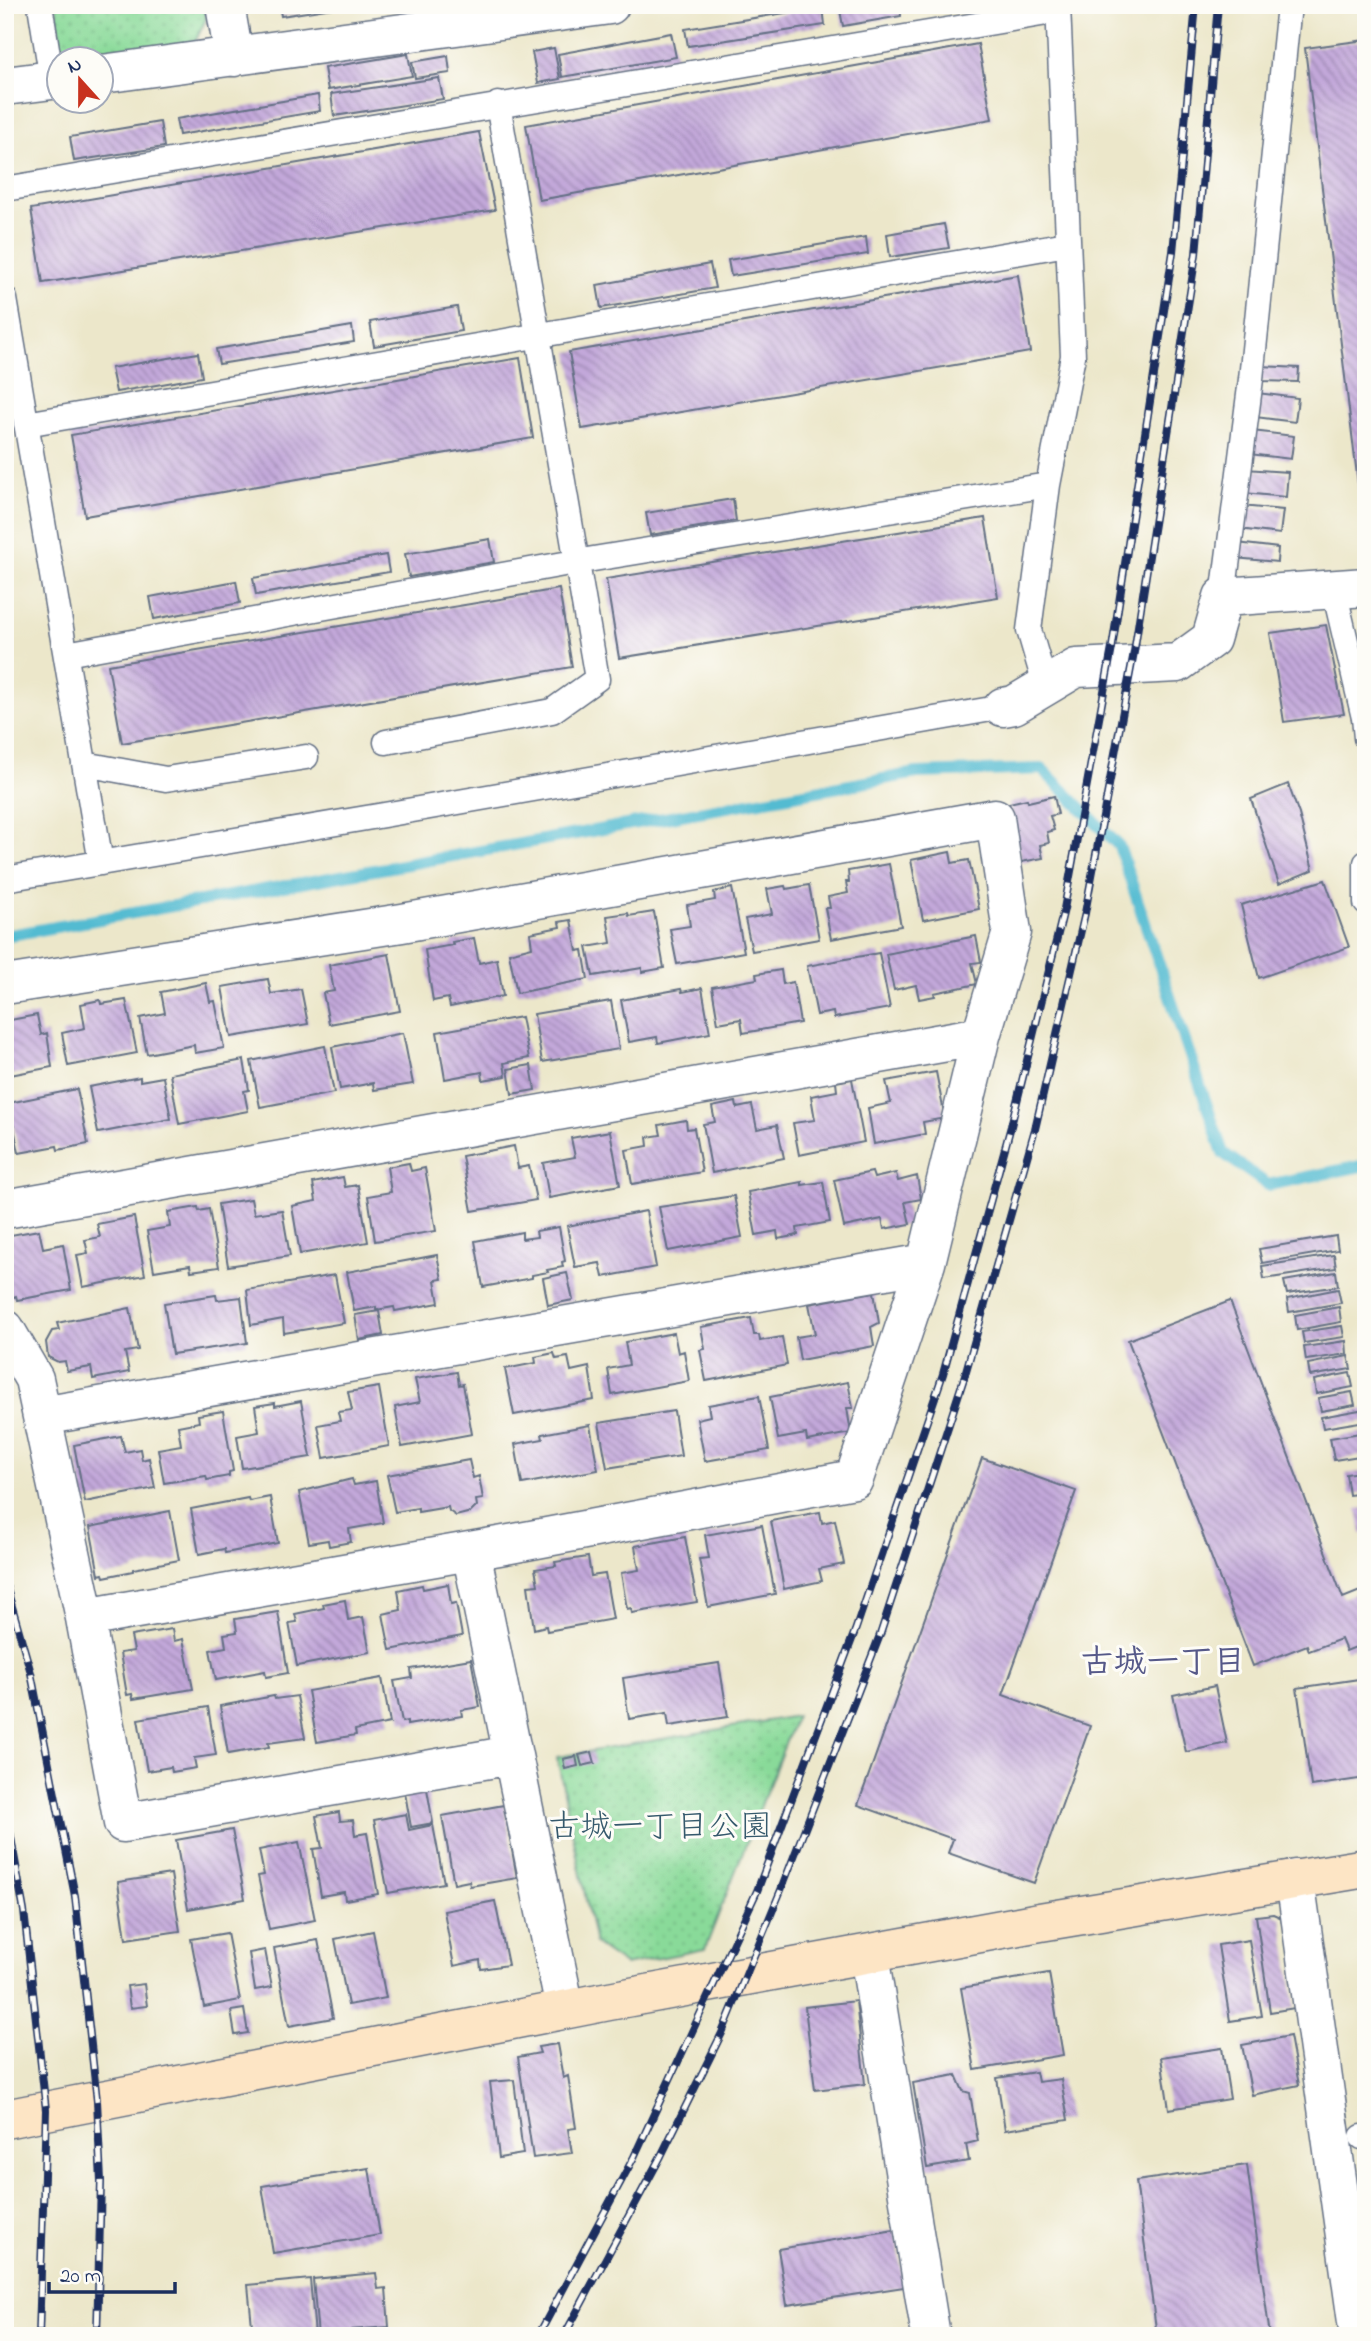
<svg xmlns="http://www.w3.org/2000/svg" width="1371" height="2341" font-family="'Indie Flower','Klee One',sans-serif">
  <defs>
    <pattern id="park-dots" width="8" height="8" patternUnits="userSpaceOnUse" patternTransform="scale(1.75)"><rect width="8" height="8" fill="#89da99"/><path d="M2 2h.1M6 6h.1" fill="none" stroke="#76bb86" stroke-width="1.8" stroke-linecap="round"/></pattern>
    <pattern id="building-back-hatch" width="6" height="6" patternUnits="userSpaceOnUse" patternTransform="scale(1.75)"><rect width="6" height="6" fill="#c3a8da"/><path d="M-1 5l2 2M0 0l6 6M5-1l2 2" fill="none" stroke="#9e89b4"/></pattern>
  </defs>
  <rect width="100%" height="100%" fill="#fdfcf7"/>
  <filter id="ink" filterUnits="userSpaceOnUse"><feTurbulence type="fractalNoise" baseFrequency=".0143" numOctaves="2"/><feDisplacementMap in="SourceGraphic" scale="14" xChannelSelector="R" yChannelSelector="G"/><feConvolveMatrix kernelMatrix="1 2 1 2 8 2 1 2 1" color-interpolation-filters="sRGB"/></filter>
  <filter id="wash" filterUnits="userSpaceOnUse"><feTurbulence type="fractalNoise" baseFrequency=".00686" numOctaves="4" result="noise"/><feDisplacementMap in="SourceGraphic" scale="28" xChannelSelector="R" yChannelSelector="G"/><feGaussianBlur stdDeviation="1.57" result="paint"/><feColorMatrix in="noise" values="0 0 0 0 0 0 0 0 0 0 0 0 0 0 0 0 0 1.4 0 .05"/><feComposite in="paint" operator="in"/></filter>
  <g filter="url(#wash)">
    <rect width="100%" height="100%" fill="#ece7ca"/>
    <path fill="url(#park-dots)" stroke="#52847c" stroke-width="2" d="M56,5H204L206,19L194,44L85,59L61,46Z
      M796,1716L705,1949L625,1965L595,1944L557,1757Z"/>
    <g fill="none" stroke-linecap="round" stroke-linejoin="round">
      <path stroke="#53bbd1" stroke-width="12" d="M5,936L917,773L1042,769L1119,846L1223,1153L1268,1185L1366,1165"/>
    </g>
    <g id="blocks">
      <path fill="url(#building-back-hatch)" d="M279,5H333V8L281,16Z
        M839,5H900L901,16L843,26Z
        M917,5H949V7L918,12Z
        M823,7L825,25L688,46L685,29Z
        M671,33L676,57L562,77L558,54Z
        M1366,40V533H1364L1305,48Z
        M978,44L992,119L539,200L526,125Z
        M554,48L560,79L538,83L532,52Z
        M408,54L412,76L328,90L324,68Z
        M448,56L450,73L415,78L412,62Z
        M439,78L443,99L334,116L331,94Z
        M318,95L320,111L179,135L176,119Z
        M160,122L164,147L74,161L70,137Z
        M479,132L495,210L43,283L31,209Z
        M944,224L949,248L890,257L887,234Z
        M866,237L868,254L731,276L728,260Z
        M710,264L715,288L601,308L597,285Z
        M1018,275L1030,352L582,429L569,352Z
        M457,307L461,331L374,346L370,322Z
        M352,326L354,342L219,364L216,349Z
        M198,353L202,377L116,392L111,368Z
        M520,358L533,438L85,516L71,435Z
        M1261,366L1299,368L1298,382L1261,381Z
        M1257,393L1298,398L1295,422L1255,417Z
        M1252,431L1294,436L1291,459L1249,454Z
        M1246,469L1288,472L1286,497L1244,493Z
        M733,499L736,521L650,535L646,513Z
        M1241,506L1283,510L1280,534L1239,529Z
        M985,518L998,597L619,658L606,579Z
        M490,539L494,562L409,577L405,554Z
        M1237,543L1278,548L1277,562L1235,558Z
        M386,555L389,572L256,595L253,578Z
        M236,581L240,603L154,619L150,597Z
        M559,589L572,667L122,743L108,665Z
        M1326,625L1344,714L1284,722L1270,633Z
        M1288,784L1299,814L1313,870L1279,884L1251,799Z
        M1054,796L1058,814L1050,816L1054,830L1047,832L1049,843L1040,845L1043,858L1021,862L1009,803L1027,799L1028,802Z
        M950,852L952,863L969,860L979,909L923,920L911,860Z
        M889,864L901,926L831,939L825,908H830L828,897L848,893L846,882H849L848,871Z
        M1325,880L1349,947L1259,978L1241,905Z
        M809,885L819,939L752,951L745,919L772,914L767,889L785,886L786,889Z
        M732,888L744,952L677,964L670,929L690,926L687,905L715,900L714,892Z
        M654,912L664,968L642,972V968L593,976L587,947L611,943L607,916L628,913L629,916Z
        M571,920L577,951L583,950L588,979L517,993L509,953L532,947L530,933L560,927L559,922Z
        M976,936L981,962L972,963L977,984L934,993L935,996L919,999L916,985L894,990L886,954Z
        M474,938L479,963L497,959L503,996L450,1007L448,998L433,1001L425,950L453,945L452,942Z
        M879,953L890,1008L834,1018L833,1012L817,1015L807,966Z
        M389,954L400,1011L329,1024L323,993L334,991L329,965Z
        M781,970L783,984L793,982L800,1023L743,1033L741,1019L718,1023L712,987L757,979L756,974Z
        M268,979L271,994L301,989L308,1024L231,1037L222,987Z
        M206,983L210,1002L215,1001L224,1048L195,1053L194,1045L147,1054L140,1018L165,1013L161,992Z
        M702,988L710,1033L658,1043L657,1037L629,1042L621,1000L681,989L682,992Z
        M100,1000L101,1004L126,1000L137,1053L68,1066L62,1033L85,1028L81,1004Z
        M611,1001L619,1049L542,1062L534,1014Z
        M37,1015L41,1035L47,1033L52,1067L5,1076V1021Z
        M521,1017L529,1058L504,1063L506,1076L483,1080L482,1072L445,1079L437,1032Z
        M403,1033L413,1084L374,1090L373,1083L340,1089L332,1047Z
        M325,1046L334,1093L260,1107L251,1061Z
        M244,1060L249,1090L244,1091L248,1111L179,1124L170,1074Z
        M531,1065L535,1090L512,1094L508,1069Z
        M936,1072L945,1118L923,1122L925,1134L874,1144L868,1108L891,1103L886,1081Z
        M140,1077V1081L163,1077L171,1119L98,1133L89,1087Z
        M852,1079L864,1142L799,1155L793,1123L815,1120L811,1096L837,1091L836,1082Z
        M77,1089L88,1144L58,1150L57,1146L19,1153L9,1103Z
        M736,1102L737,1108L752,1105L757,1129L777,1125L784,1158L712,1173L703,1124L715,1122L712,1107Z
        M686,1120L687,1129L694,1128L702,1172L632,1184L626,1150L648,1146L647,1137L661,1135L659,1125Z
        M610,1131L620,1185L549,1198L543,1163L575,1157L571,1138Z
        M514,1146L518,1168L529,1166L536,1200L472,1211L462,1156Z
        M409,1163L411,1171L425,1168L436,1231L375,1241L368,1196L391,1192L387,1167Z
        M872,1172L874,1178L896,1173L898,1181L917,1176L921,1199L905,1202L910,1224L884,1229L882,1219L844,1227L834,1180Z
        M343,1177L345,1187L358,1185L368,1242L300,1254L292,1206L316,1201L313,1183Z
        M802,1182V1185L823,1182L830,1222L797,1228L798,1235L778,1239L777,1231L756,1235L748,1192Z
        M734,1196L742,1237L668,1251L659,1207Z
        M251,1199L254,1214L282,1210L290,1256L228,1266L218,1204Z
        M198,1207L199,1211L209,1209L219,1267L191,1271L190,1265L154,1271L147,1231L170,1227L168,1212Z
        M646,1211L656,1267L603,1277L600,1263L575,1267L567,1226Z
        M134,1217L145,1275L83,1287L77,1255L88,1253L85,1240L100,1237L97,1224Z
        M559,1227L565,1261L562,1262L563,1267L547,1270L548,1272L532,1275V1278L483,1287L475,1241L522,1232V1239L537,1237L536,1231Z
        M39,1230L43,1248L63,1244L71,1290L17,1300L16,1296L10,1298L5,1271V1236Z
        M1336,1236L1338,1250L1262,1263L1259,1249Z
        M437,1255L442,1279L435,1280L439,1303L395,1311L394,1307L376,1310V1307L354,1311L347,1272Z
        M1334,1255L1336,1268L1264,1279L1262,1266Z
        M1336,1272L1338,1286L1287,1294L1284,1281Z
        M567,1273L573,1300L548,1305L543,1278Z
        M335,1275L344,1323L284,1333L283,1319L251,1325L247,1290Z
        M1338,1289L1341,1303L1289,1312L1287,1299Z
        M874,1292L879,1323L871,1327L874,1346L800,1360L796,1337L815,1334L809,1304Z
        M216,1295L217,1300L241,1297L247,1343L172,1354L164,1303Z
        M1230,1301L1343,1598L1360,1591L1366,1607V1643L1346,1651L1341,1639L1309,1651L1307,1645L1253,1666L1128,1340Z
        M1339,1307L1341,1322L1297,1330L1295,1315Z
        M130,1308L138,1350L125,1352L129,1372L93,1379L91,1367L67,1371L65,1361L58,1362L48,1357L46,1342L52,1331L59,1330L57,1323Z
        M379,1311L383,1335L359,1340L355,1315Z
        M751,1318L754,1335H759L760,1341L782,1337L787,1365L706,1381L700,1350L705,1349L701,1327Z
        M1342,1326L1344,1337L1304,1343L1302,1332Z
        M674,1333L678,1353L684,1351L689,1381L612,1395L608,1369L629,1365L625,1342Z
        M1346,1341L1347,1354L1306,1360L1304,1347Z
        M554,1353L556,1359L568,1357L571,1371L589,1367L594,1400L514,1415L505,1369L536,1363L535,1357Z
        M1348,1356L1351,1369L1310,1376L1308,1364Z
        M457,1372L459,1385L463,1384L472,1434L402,1447L395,1407L420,1402L415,1379Z
        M1350,1373L1353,1387L1316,1394L1314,1380Z
        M848,1382L853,1408H847L851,1433L807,1441L806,1434L778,1439L770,1397Z
        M379,1387L389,1446L324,1458L318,1425L340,1421L338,1412L352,1410L348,1392Z
        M1352,1392L1355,1405L1321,1411L1318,1398Z
        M759,1396L769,1450L705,1461L697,1419L710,1416L708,1405Z
        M301,1401L311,1457L242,1468L237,1436L259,1432L255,1406L275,1403V1406Z
        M1365,1409L1366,1421L1323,1428L1321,1417Z
        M223,1411L233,1471L229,1472V1476L207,1480L206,1476L164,1483L158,1449L181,1445L178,1426L199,1422L198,1415Z
        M674,1411L681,1456L607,1468L599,1423Z
        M590,1425L598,1470L522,1484L515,1444L543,1439L542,1434Z
        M1366,1432V1455L1334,1460L1330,1438Z
        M121,1436L125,1452L140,1449L142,1460L149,1458L155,1488L85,1502L74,1445Z
        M982,1458L1076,1491L1003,1695L1090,1726L1034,1883L948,1853L953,1839L858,1805Z
        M469,1460L473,1478L479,1476L483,1499L476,1500L477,1506L471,1512L456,1516L449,1511L448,1507L418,1512V1508L395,1512L387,1475Z
        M1366,1471V1493L1349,1495L1346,1474Z
        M352,1479L354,1485L376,1481L383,1523L349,1529L351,1542L329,1546L328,1540L309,1543L299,1492Z
        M270,1497L278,1543L225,1553L224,1549L199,1554L191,1509L248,1498L249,1501Z
        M1366,1508V1533L1361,1534L1357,1509Z
        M170,1511L179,1560L133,1569V1571L104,1577L103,1574L99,1575L90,1527Z
        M820,1512L822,1523L835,1520L844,1564L819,1569L822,1581L784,1589L771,1521Z
        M762,1525L775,1594L708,1607L699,1559L709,1558L705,1535Z
        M685,1537L697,1602L632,1613L631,1608L627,1609L621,1573L639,1570L635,1546Z
        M588,1557L591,1576L605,1574L613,1619L547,1631L546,1626L534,1629L528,1586L538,1585L535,1569L556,1566L555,1562Z
        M448,1584L451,1604L456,1603L462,1636L390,1650L383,1614L401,1610L398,1590L422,1585L423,1589Z
        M345,1600L348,1620L363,1617L370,1652L297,1666L289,1623L297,1622L295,1614L324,1608L323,1604Z
        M278,1612L288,1673L266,1677L265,1671L216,1680L210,1650L226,1647L224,1634L237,1632L235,1619Z
        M172,1629L174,1641L183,1639L193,1689L133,1699L132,1694L127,1695L120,1653L134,1651L131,1636Z
        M471,1659L480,1707L461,1710L462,1716L407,1725V1721L402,1722L394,1681L412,1678L411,1669Z
        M719,1663L728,1717L669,1726L667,1713L629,1719L623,1678Z
        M382,1678L390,1723L355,1730L356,1735L317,1742L308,1691Z
        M1366,1678V1778L1311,1786L1297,1688Z
        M1215,1686L1227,1743L1186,1752L1173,1695Z
        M274,1696L275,1699L297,1696L305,1738L268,1743L269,1747L228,1754L220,1706Z
        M208,1707L216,1755L194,1758L196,1768L172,1772L171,1767L147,1771L138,1719Z
        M592,1752L595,1763L582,1766L579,1755Z
        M576,1756L578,1766L565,1769L563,1759Z
        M427,1789L433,1823L411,1827L405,1793Z
        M504,1805L517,1878L470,1886L469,1881L454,1884L442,1816Z
        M339,1812L340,1821L353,1820L355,1835L367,1833L378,1894L345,1900L344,1892L321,1896L313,1849L322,1848L316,1816Z
        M406,1814L409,1830L433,1825L444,1883L388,1893L374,1820Z
        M232,1830L245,1899L188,1909L176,1840Z
        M299,1842L315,1920L269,1929L258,1876L264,1875L259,1850Z
        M171,1874L180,1931L126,1939L118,1882Z
        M495,1901L508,1965L481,1969L480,1960L454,1966L444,1911Z
        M1273,1914L1282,1918L1295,2008L1270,2012L1256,1916Z
        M373,1931L386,1998L348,2005L335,1939Z
        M227,1933L240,2000L204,2007L191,1939Z
        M318,1940L333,2018L289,2026L274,1948Z
        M1249,1940L1262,2016L1230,2021L1218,1945Z
        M265,1950L272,1987L255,1990L249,1953Z
        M1049,1973L1063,2055L975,2070L961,1988Z
        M144,1984L147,2006L130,2008L127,1986Z
        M856,2001L865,2084L815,2090L805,2007Z
        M244,2009L248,2033L235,2035L231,2011Z
        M1290,2036L1299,2085L1252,2095L1242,2045Z
        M557,2044L563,2078L568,2076L576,2128L568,2129L572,2153L533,2158L518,2057L540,2053L538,2047Z
        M1222,2048L1230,2099L1169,2109L1161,2057Z
        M1036,2072L1038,2082L1061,2079L1068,2120L1005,2130L997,2078Z
        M956,2075L963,2091L970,2093L978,2141L966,2144L969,2161L927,2168L913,2083Z
        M514,2080L523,2154L499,2158L490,2082Z
        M1247,2165L1270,2336H1157L1136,2181Z
        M369,2168L380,2235L273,2253L262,2186Z
        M895,2230L904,2287L787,2305L778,2249Z
        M376,2273L378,2289L386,2288L389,2327L351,2330V2335L318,2336L313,2279Z
        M310,2279L315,2335L298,2336L297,2329L269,2332V2336H253L248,2285Z"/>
    </g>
  </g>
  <g filter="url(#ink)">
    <use href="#blocks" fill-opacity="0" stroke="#646f84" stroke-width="2"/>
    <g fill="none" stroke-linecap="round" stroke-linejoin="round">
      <defs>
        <path id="lane" d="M40,5L52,80
          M5,189L1059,11
          M5,299L101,863
          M26,424L1067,244
          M1334,590L1364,718L1366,738
          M1223,597L1251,379L1289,5
          M66,654L575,562L1048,485
          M1046,688L1029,630L1048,485L1073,356L1058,5
          M386,742L552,711L597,679L498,104
          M84,764L166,779L306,757
          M1366,863V903
          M5,879L384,815L1003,707
          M1362,2137H1366"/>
        <path id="street" d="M225,5L234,57
          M102,74L610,5
          M5,86L60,79
          M1003,707L1014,705L1076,668L1178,663L1211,639L1223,597L1366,587
          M5,985L402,923L995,818L1012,932L981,1036L926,1263L854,1479L510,1544L85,1618
          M5,1209L981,1036
          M5,1329L34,1379L85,1618L123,1823L512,1755
          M42,1416L926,1263
          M471,1551L565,2009
          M1295,1879L1359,2336
          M869,1955L931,2336"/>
        <path id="secondary" d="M5,2119L609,2001L1040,1922L1366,1868"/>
      </defs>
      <use href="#lane" stroke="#646f84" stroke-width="27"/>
      <use href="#street" stroke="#646f84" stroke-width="41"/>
      <use href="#secondary" stroke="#646f84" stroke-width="41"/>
      <use href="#lane" stroke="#fff" stroke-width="24"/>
      <use href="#street" stroke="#fff" stroke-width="38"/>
      <use href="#secondary" stroke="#fde5c5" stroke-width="38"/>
      <defs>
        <path id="rail" d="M5,1582L31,1673L75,1896L97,2101L101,2181L97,2336
          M5,1804L24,1911L46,2110L39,2336
          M538,2336L634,2157L757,1891L855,1631L943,1374L1011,1126L1064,909L1112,648L1173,252L1196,5
          M564,2336L661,2156L722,2033L781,1890L880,1635L964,1378L1035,1129L1085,913L1134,652L1196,254L1218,5"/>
      </defs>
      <use href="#rail" stroke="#1b2f5e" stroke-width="8"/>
      <use href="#rail" stroke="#fdfcf7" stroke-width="5" stroke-dasharray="16" stroke-linecap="butt"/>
    </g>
  </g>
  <g text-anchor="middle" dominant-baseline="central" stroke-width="6" stroke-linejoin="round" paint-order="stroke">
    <g font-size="32" fill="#365a6d" stroke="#fdfcf7">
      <text x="660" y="1828">古城一丁目公園</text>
    </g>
    <g font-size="33" font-weight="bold" fill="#565989" stroke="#fdfcf7">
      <text x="1163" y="1664">古城一丁目</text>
    </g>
  </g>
  <rect width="1371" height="2341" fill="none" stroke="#fdfcf7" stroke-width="28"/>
  <g transform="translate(80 80) rotate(339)"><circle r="33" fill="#fdfcf7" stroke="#a3aaba" stroke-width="2"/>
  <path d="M0-5L12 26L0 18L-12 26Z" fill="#c8321e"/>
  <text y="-10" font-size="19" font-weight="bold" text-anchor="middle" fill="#1b2f5e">N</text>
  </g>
  <path d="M49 2282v10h126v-10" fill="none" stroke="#1b2f5e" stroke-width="3.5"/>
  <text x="60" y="2282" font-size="21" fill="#1b2f5e" stroke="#fdfcf7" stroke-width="5" paint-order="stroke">20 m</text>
</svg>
